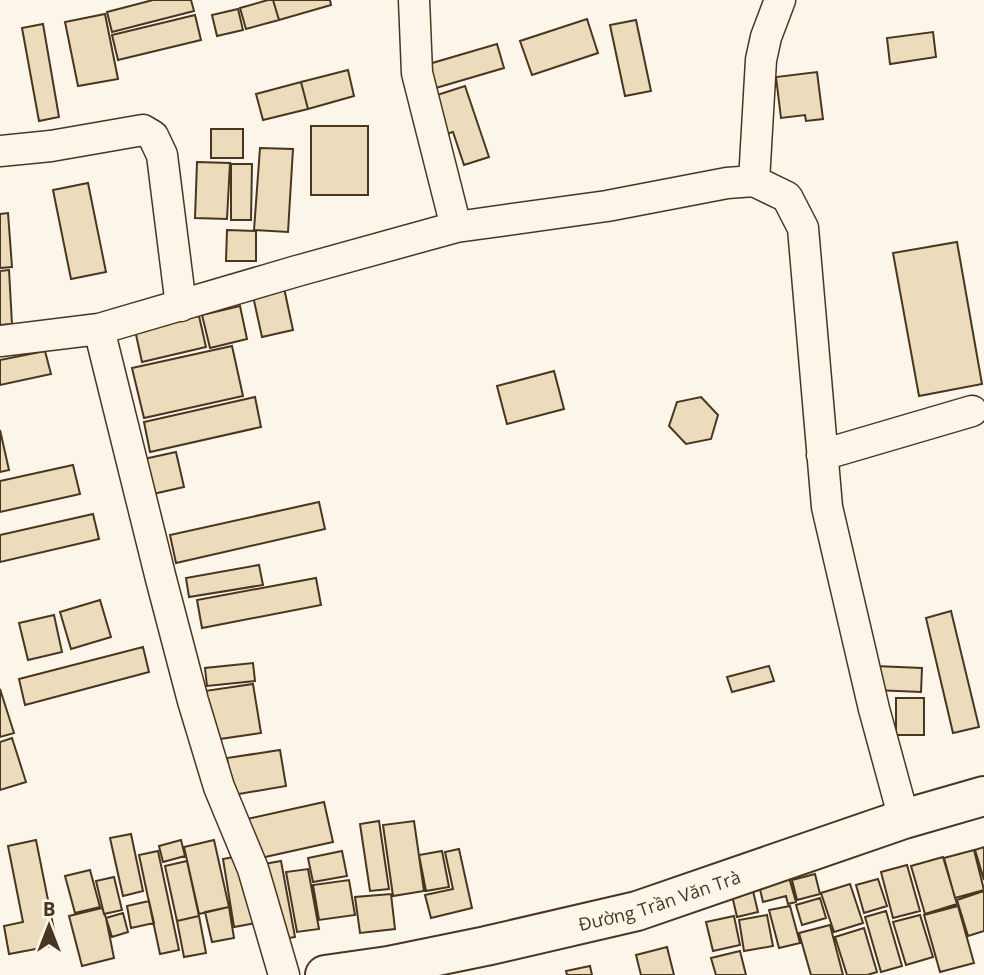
<svg xmlns="http://www.w3.org/2000/svg" width="984" height="975" font-family="'Open Sans',sans-serif">
  <rect width="100%" height="100%" fill="#fbf6e9"/>
  <path fill="#ecdcbc" stroke="#4a3520" stroke-width="2" d="M153,0H191L194,11L112,32L107,12Z
    M268,0H273L279,20L246,29L240,8Z
    M273,0H330L331,5L279,20Z
    M238,9L243,30L217,36L212,15Z
    M105,14L118,79L78,86L65,22Z
    M195,15L201,40L118,60L112,35Z
    M587,19L598,53L532,75L520,41Z
    M636,20L651,91L625,96L610,25Z
    M43,24L59,117L39,121L22,28Z
    M933,32L936,57L890,64L887,38Z
    M497,44L504,68L429,90L422,66Z
    M348,70L354,96L308,109L301,82Z
    M817,72L823,119L806,121L805,115L781,118L776,77Z
    M301,82L308,109L263,120L256,94Z
    M465,86L489,157L464,165L453,132L438,136L425,99Z
    M311,126H368V195H311Z
    M211,129H243V158H211Z
    M260,148L293,149L288,232L254,230Z
    M197,162L230,163L227,219L195,218Z
    M231,164H252L251,220H231Z
    M88,183L106,272L71,279L53,190Z
    M8,213L12,267L0,268V214Z
    M227,230L256,231V261H226Z
    M957,242L982,384L919,396L893,253Z
    M9,270L12,324L0,325V271Z
    M284,288L293,330L262,337L253,296Z
    M240,306L247,339L210,348L202,315Z
    M199,316L206,347L142,362L135,330Z
    M232,346L243,396L144,418L132,368Z
    M45,351L51,374L0,385V360Z
    M554,371L564,409L507,424L497,386Z
    M255,397L261,427L150,452L144,422Z
    M701,397L718,415L711,439L686,444L669,426L677,402Z
    M0,430L9,470L0,472Z
    M176,452L184,487L153,494L144,459Z
    M73,465L80,494L0,512V481Z
    M319,502L325,529L176,563L170,535Z
    M93,514L99,539L0,562V535Z
    M259,565L263,585L189,597L186,578Z
    M316,578L321,605L202,628L197,600Z
    M100,600L111,637L71,649L60,612Z
    M951,611L979,727L953,733L926,618Z
    M54,615L62,652L28,660L19,623Z
    M143,647L149,672L25,705L19,679Z
    M253,663L255,681L207,686L205,668Z
    M769,666L774,681L732,692L727,677Z
    M875,666L922,668L921,692L874,690Z
    M253,684L261,733L213,740L205,691Z
    M0,689L14,733L0,737Z
    M896,698H924V735H896Z
    M12,738L26,782L0,790V742Z
    M280,750L286,786L233,795L227,758Z
    M324,802L333,842L256,859L247,819Z
    M379,821L389,889L370,891L360,824Z
    M414,821L424,891L393,896L383,825Z
    M131,834L143,891L123,896L110,838Z
    M36,840L57,945L9,954L4,926L23,922L8,846Z
    M181,840L185,856L163,862L159,846Z
    M214,840L229,907L199,914L184,847Z
    M984,847V880L975,850Z
    M459,849L472,908L431,918L425,895L453,889L445,852Z
    M974,850L984,890L955,898L944,858Z
    M158,851L179,950L160,954L139,855Z
    M342,851L347,876L313,882L308,858Z
    M442,851L449,887L426,891L419,855Z
    M244,855L256,923L234,927L223,859Z
    M943,857L957,904L925,914L911,866Z
    M187,861L199,916L177,921L165,866Z
    M281,861L295,937L277,940L264,864Z
    M907,865L920,911L893,918L881,872Z
    M308,869L319,929L297,932L286,872Z
    M90,870L100,907L75,913L65,876Z
    M788,874L796,902L788,904L786,896L763,902L758,881Z
    M815,874L820,894L797,900L792,880Z
    M114,877L122,910L104,914L96,881Z
    M878,879L887,906L864,913L856,885Z
    M349,880L355,915L319,920L313,885Z
    M850,884L863,923L834,932L821,893Z
    M752,887L758,912L737,917L731,891Z
    M984,891V931L968,936L957,900Z
    M391,894L395,929L360,933L355,897Z
    M820,898L826,918L802,925L796,905Z
    M149,901L154,923L131,928L127,906Z
    M790,906L800,943L779,948L769,910Z
    M958,906L974,963L940,972L924,915Z
    M229,907L234,938L212,942L205,912Z
    M102,908L106,918L114,958L82,966L69,916Z
    M886,911L902,966L881,972L865,917Z
    M123,913L128,932L112,937L106,918Z
    M767,915L773,946L744,951L739,920Z
    M920,915L933,957L906,965L893,922Z
    M199,916L206,953L184,957L177,921Z
    M734,916L740,945L713,951L706,922Z
    M830,925L843,975H811L799,933Z
    M864,928L877,972L867,975H847L835,937Z
    M667,947L674,975H641L636,955Z
    M740,951L746,975H716L711,958Z
    M590,966L592,975H567L566,971Z"/>
  <g fill="none" stroke-linecap="round" stroke-linejoin="round">
    <defs>
      <path id="minor" d="M414,0L417,73L456,227
        M0,151L51,146L143,130L153,136L162,155L181,306
        M754,181L761,60L766,37L780,0
        M99,329L161,579L193,701L219,787L253,869L284,975
        M0,341L99,329L297,271L456,227L607,206L727,183L754,181L787,197L803,228L827,507L874,709L904,819
        M822,455L972,411"/>
      <g id="primary">
        <path id="s1" d="M325,975L388,966L486,946L637,911L904,819L984,796"/>
      </g>
    </defs>
    <use href="#minor" stroke="#4a3520" stroke-width="33"/>
    <use href="#primary" stroke="#4a3520" stroke-width="42"/>
    <use href="#minor" stroke="#fbf6e9" stroke-width="30"/>
    <use href="#primary" stroke="#fbf6e9" stroke-width="38"/>
  </g>
  <g text-anchor="middle" dominant-baseline="central" stroke-width="5" stroke-linejoin="round" paint-order="stroke">
    <g font-size="18" fill="#4a3520" stroke="#fbf6e9">
      <text stroke="none"><textPath href="#s1" startOffset="343">Đường Trần Văn Trà</textPath></text>
    </g>
  </g>
  <g transform="translate(49 926)" stroke="#fbf6e9" stroke-width="5" paint-order="stroke">
  <path d="M0-5L12 26L0 18L-12 26Z" fill="#4a3520"/>
  <text y="-10" font-size="19" font-weight="bold" text-anchor="middle" fill="#4a3520">B</text>
  </g>
</svg>
